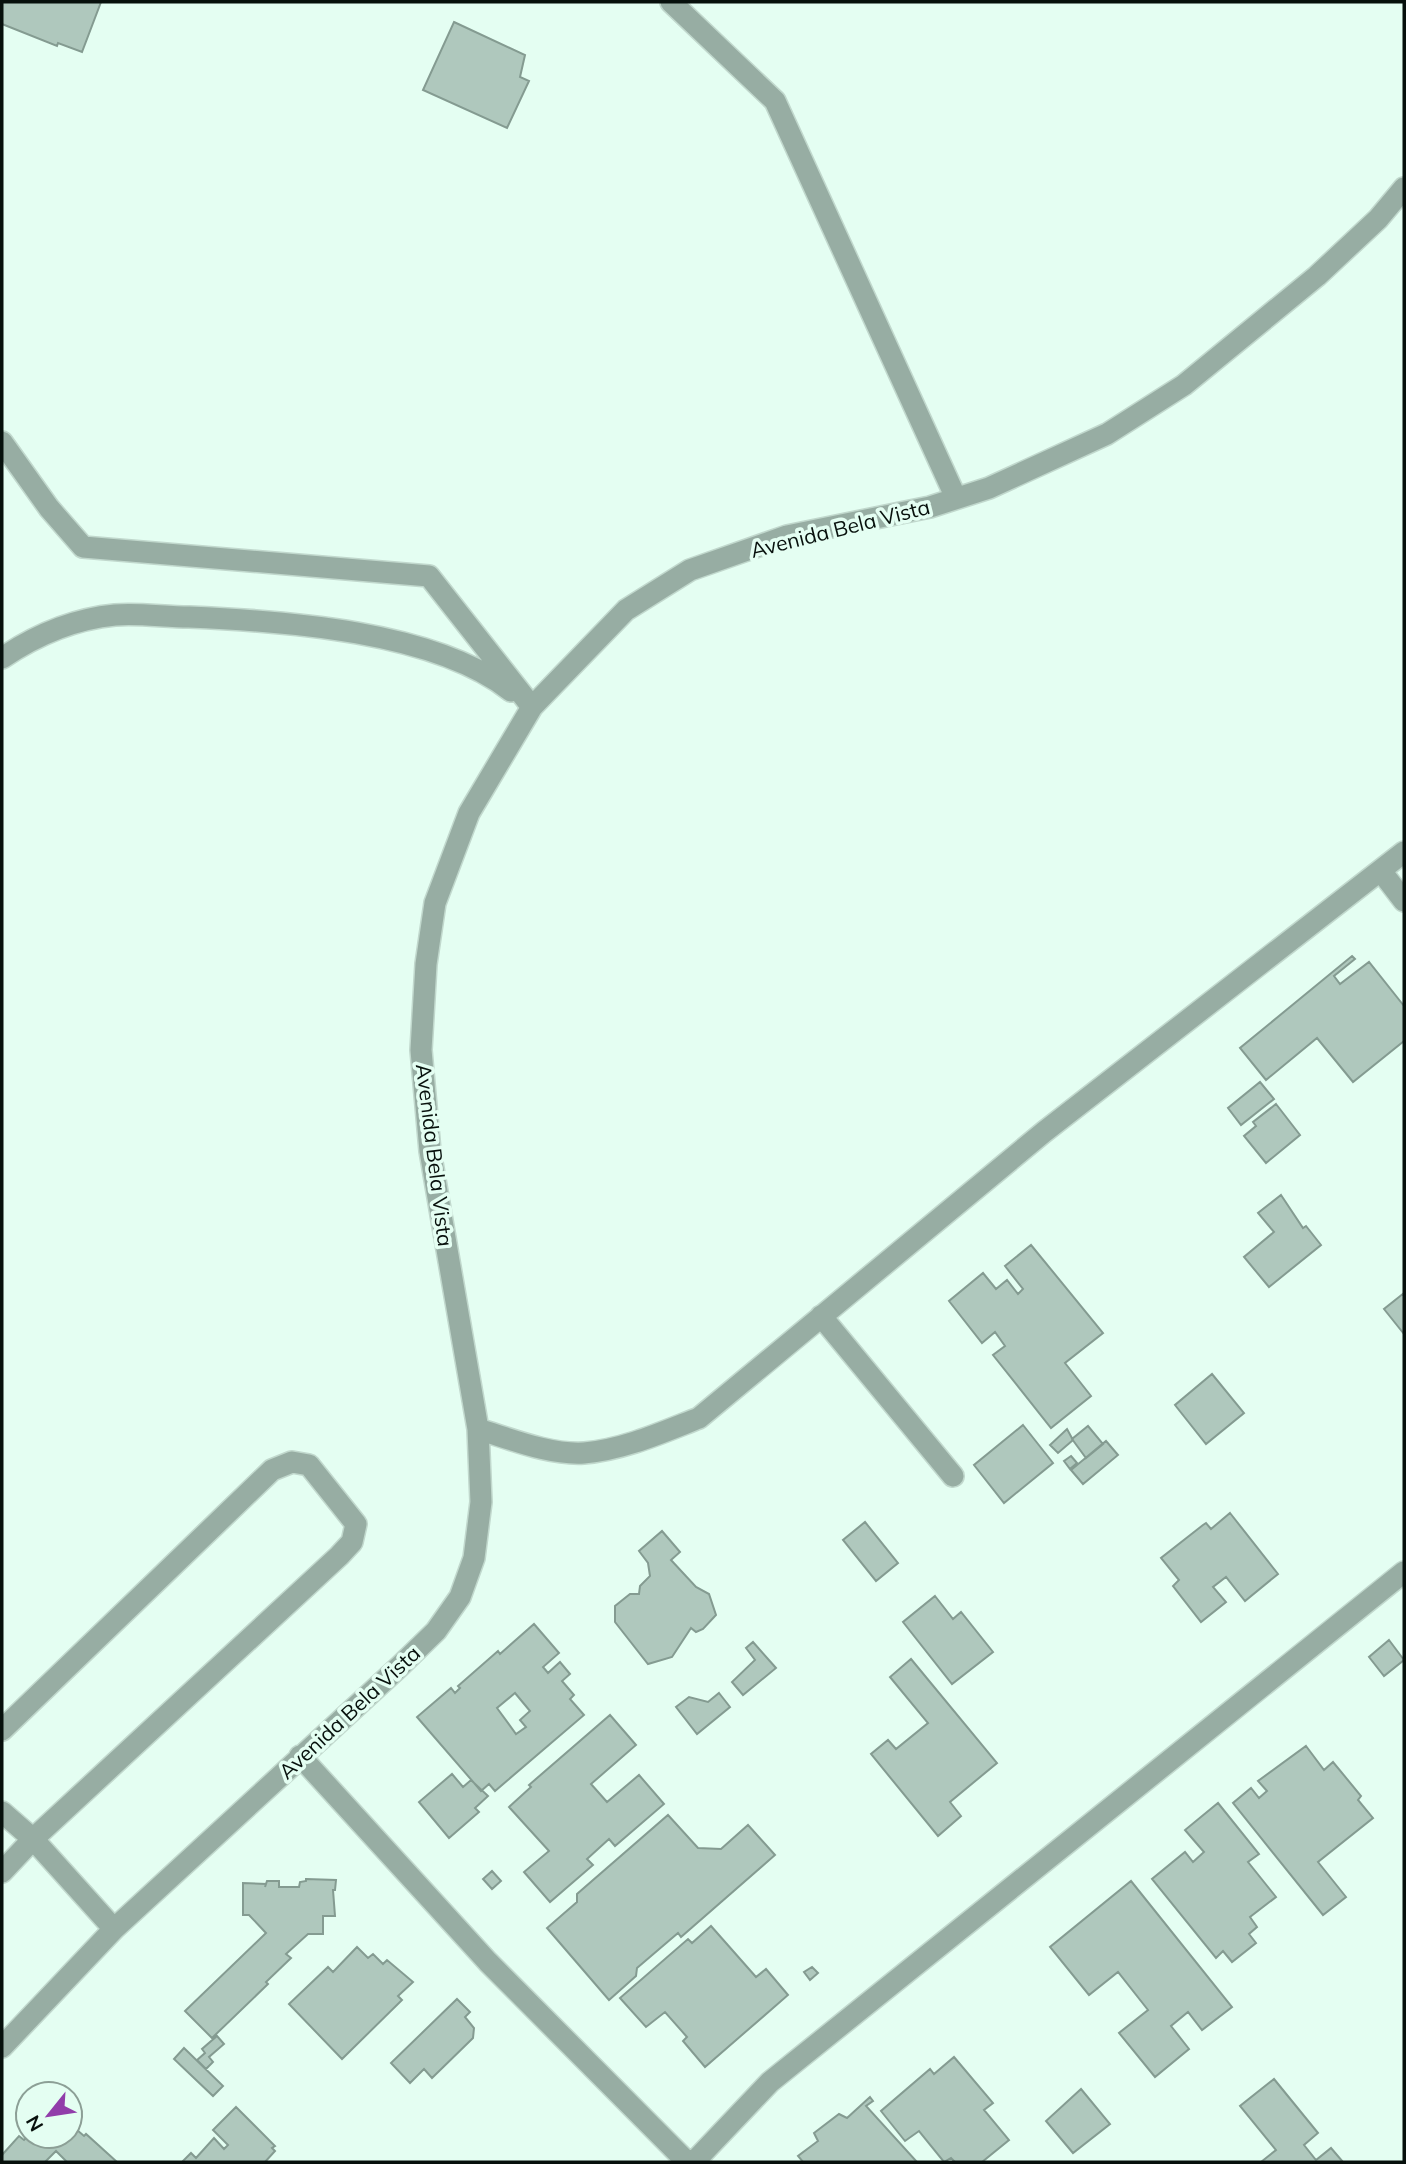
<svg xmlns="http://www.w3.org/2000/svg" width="1406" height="2164" font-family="Mulish,sans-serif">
  <rect width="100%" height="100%" fill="#e4fef2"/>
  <path fill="#afc8bd" stroke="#849b91" stroke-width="2" fill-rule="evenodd" d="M2,2H101L82,52L58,43L57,46L2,24Z
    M454,22L525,55L520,77L529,81L507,128L423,90Z
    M1352,956L1355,959L1334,976L1340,984L1369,962L1404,1006V1041L1353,1082L1317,1038L1266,1080L1240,1048Z
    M1260,1082L1274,1099L1241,1125L1228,1108Z
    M1276,1104L1300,1135L1266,1163L1244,1136L1256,1126L1253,1122Z
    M1281,1195L1303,1228L1306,1226L1321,1245L1269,1287L1244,1257L1274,1232L1258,1213Z
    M1031,1245L1103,1333L1065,1363L1091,1396L1051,1428L993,1355L1005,1346L995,1332L982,1343L949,1301L983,1273L996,1289L1007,1280L1018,1294L1023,1289L1005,1266Z
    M1404,1293V1334L1384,1309Z
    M1212,1374L1244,1413L1206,1444L1175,1405Z
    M1023,1425L1053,1463L1004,1503L974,1465Z
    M1088,1426L1103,1444L1086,1458L1072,1439Z
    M1067,1429L1073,1440L1058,1453L1050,1445Z
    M1106,1441L1118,1455L1083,1484L1071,1470Z
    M1071,1456L1077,1463L1070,1469L1064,1461Z
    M1230,1513L1278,1574L1245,1601L1226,1577L1213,1587L1226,1602L1201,1622L1173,1586L1179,1580L1161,1558L1203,1525L1206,1523L1211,1529Z
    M865,1522L898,1563L876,1581L843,1540Z
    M662,1531L680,1552L671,1560L696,1587L709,1594L716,1615L703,1629L696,1632L691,1628L672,1657L648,1664L615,1622V1606L630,1594H639L640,1586L650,1576L648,1563L639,1551Z
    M935,1596L953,1619L961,1612L993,1652L952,1684L903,1622Z
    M534,1624L559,1653L543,1667L548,1673L560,1662L570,1674L562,1681L574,1695L570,1699L584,1715L495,1791L489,1784L481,1791L417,1717L451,1688L455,1693L460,1688L458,1686L498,1651L500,1654ZM515,1693L530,1711L520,1720L526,1727L516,1734L497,1708Z
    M1389,1640L1404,1660L1384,1676L1369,1657Z
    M753,1642L776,1668L743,1695L732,1682L755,1660L746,1648Z
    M911,1659L997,1763L950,1802L961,1816L938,1836L871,1754L888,1740L896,1749L928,1723L890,1677Z
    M719,1693L730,1707L697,1734L676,1707L689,1697L708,1702Z
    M610,1715L636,1745L591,1784L607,1802L639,1775L664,1804L615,1846L609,1839L587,1859L593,1865L550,1902L524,1872L549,1851L509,1807L531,1787L529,1785Z
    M1306,1746L1324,1770L1333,1762L1361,1796L1358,1800L1373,1818L1318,1862L1346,1897L1323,1915L1233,1803L1251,1788L1259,1798L1267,1791L1258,1781Z
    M452,1774L463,1787L471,1780L488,1796L475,1808L479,1812L449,1838L419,1802Z
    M1218,1803L1259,1854L1248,1862L1276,1897L1250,1917L1257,1927L1249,1934L1256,1943L1232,1962L1223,1951L1216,1958L1152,1879L1185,1852L1193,1862L1204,1852L1185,1830Z
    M668,1815L698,1848L721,1849L748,1825L775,1855L681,1937L678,1933L637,1968L636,1976L609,2000L547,1928L577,1902V1894Z
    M492,1871L501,1881L492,1889L483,1879Z
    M306,1879L336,1880L335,1890H333L335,1916H323V1934H308L286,1954L291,1958L266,1982L268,1984L212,2038L185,2011L266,1933L249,1915H243V1883L266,1884L265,1887L267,1881H279V1887H299L300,1882L306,1881Z
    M1131,1881L1232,2007L1202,2030L1188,2012L1171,2026L1189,2049L1155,2077L1119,2033L1148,2010L1118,1972L1089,1995L1050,1947Z
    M711,1926L756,1977L766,1969L788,1995L705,2067L683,2041L687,2037L665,2012L646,2027L620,1998L688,1939L692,1943Z
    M357,1947L368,1958L373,1954L383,1964L387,1960L413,1982L398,1996L402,2000L342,2059L289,2004L328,1967L333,1972Z
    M812,1967L818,1973L810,1980L804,1972Z
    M457,1999L470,2012L465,2017L474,2028L473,2038L432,2078L424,2069L410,2083L391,2063Z
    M217,2036L224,2044L209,2057L213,2062L206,2069L197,2060L205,2053L202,2049Z
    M184,2048L223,2086L213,2096L174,2059Z
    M954,2057L993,2103L984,2110L1009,2140L982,2162H955L951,2158L944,2162L919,2131L905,2141L881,2111L930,2069L934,2074Z
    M1274,2079L1318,2133L1304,2145L1316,2160L1331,2148L1343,2162H1261L1276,2150L1240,2106Z
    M1081,2089L1110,2124L1073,2153L1046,2121Z
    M870,2097L873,2101L866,2106L917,2162H803L798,2156L818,2141L814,2133L839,2114L847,2118Z
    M236,2107L275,2146L272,2148L275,2151L265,2162H182L191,2153L196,2158L214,2138L224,2149L228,2145L213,2130Z
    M70,2124L84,2136L86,2134L117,2162H67L56,2151L45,2162H2V2155L19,2136L24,2140L28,2136H70Z"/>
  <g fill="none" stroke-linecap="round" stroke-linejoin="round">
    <defs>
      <path id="minor" d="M671,2L775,101L956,498
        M2,442L49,508L83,547L429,576L532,707
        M2,658C36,635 73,619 115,615C139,613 165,617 189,617C284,621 435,631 511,691
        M1381,871L1404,901
        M821,1316L953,1476
        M478,1429C511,1439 549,1455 584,1453C623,1450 663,1432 699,1418L1044,1132L1404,852
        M2,1730L272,1470L292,1462L309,1465L356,1524L352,1542L339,1556L33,1839L2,1872
        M300,1756L488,1962L687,2162
        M2,1812L33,1839L114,1929
        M2,2047L114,1929L399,1667L436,1631L460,1597L474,1558L481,1502L478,1429L430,1151L421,1050L426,964L435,903L469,813L532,707L626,610L690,570L787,536L930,507L989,488L1107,434L1184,385L1317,276L1378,219L1404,188
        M694,2162L770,2082L1404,1572"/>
    </defs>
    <use href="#minor" stroke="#c1d8cd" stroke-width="24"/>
    <use href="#minor" stroke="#97ada3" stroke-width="21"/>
  </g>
  <g text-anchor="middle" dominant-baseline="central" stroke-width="7" stroke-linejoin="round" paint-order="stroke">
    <g font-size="21" fill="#07100c" stroke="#e4fef2">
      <text transform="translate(840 528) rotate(-14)">Avenida Bela Vista</text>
      <text transform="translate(435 1155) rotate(83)">Avenida Bela Vista</text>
      <text transform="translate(349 1712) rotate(-43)">Avenida Bela Vista</text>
    </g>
  </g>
  <rect width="1406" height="2164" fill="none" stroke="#07100c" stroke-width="7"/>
  <g transform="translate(49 2115) rotate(240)"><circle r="33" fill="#e4fef2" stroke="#8c9f96" stroke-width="2"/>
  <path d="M0-5L12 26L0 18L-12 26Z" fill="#913daa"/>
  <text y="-10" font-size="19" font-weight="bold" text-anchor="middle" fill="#07100c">N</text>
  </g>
</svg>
